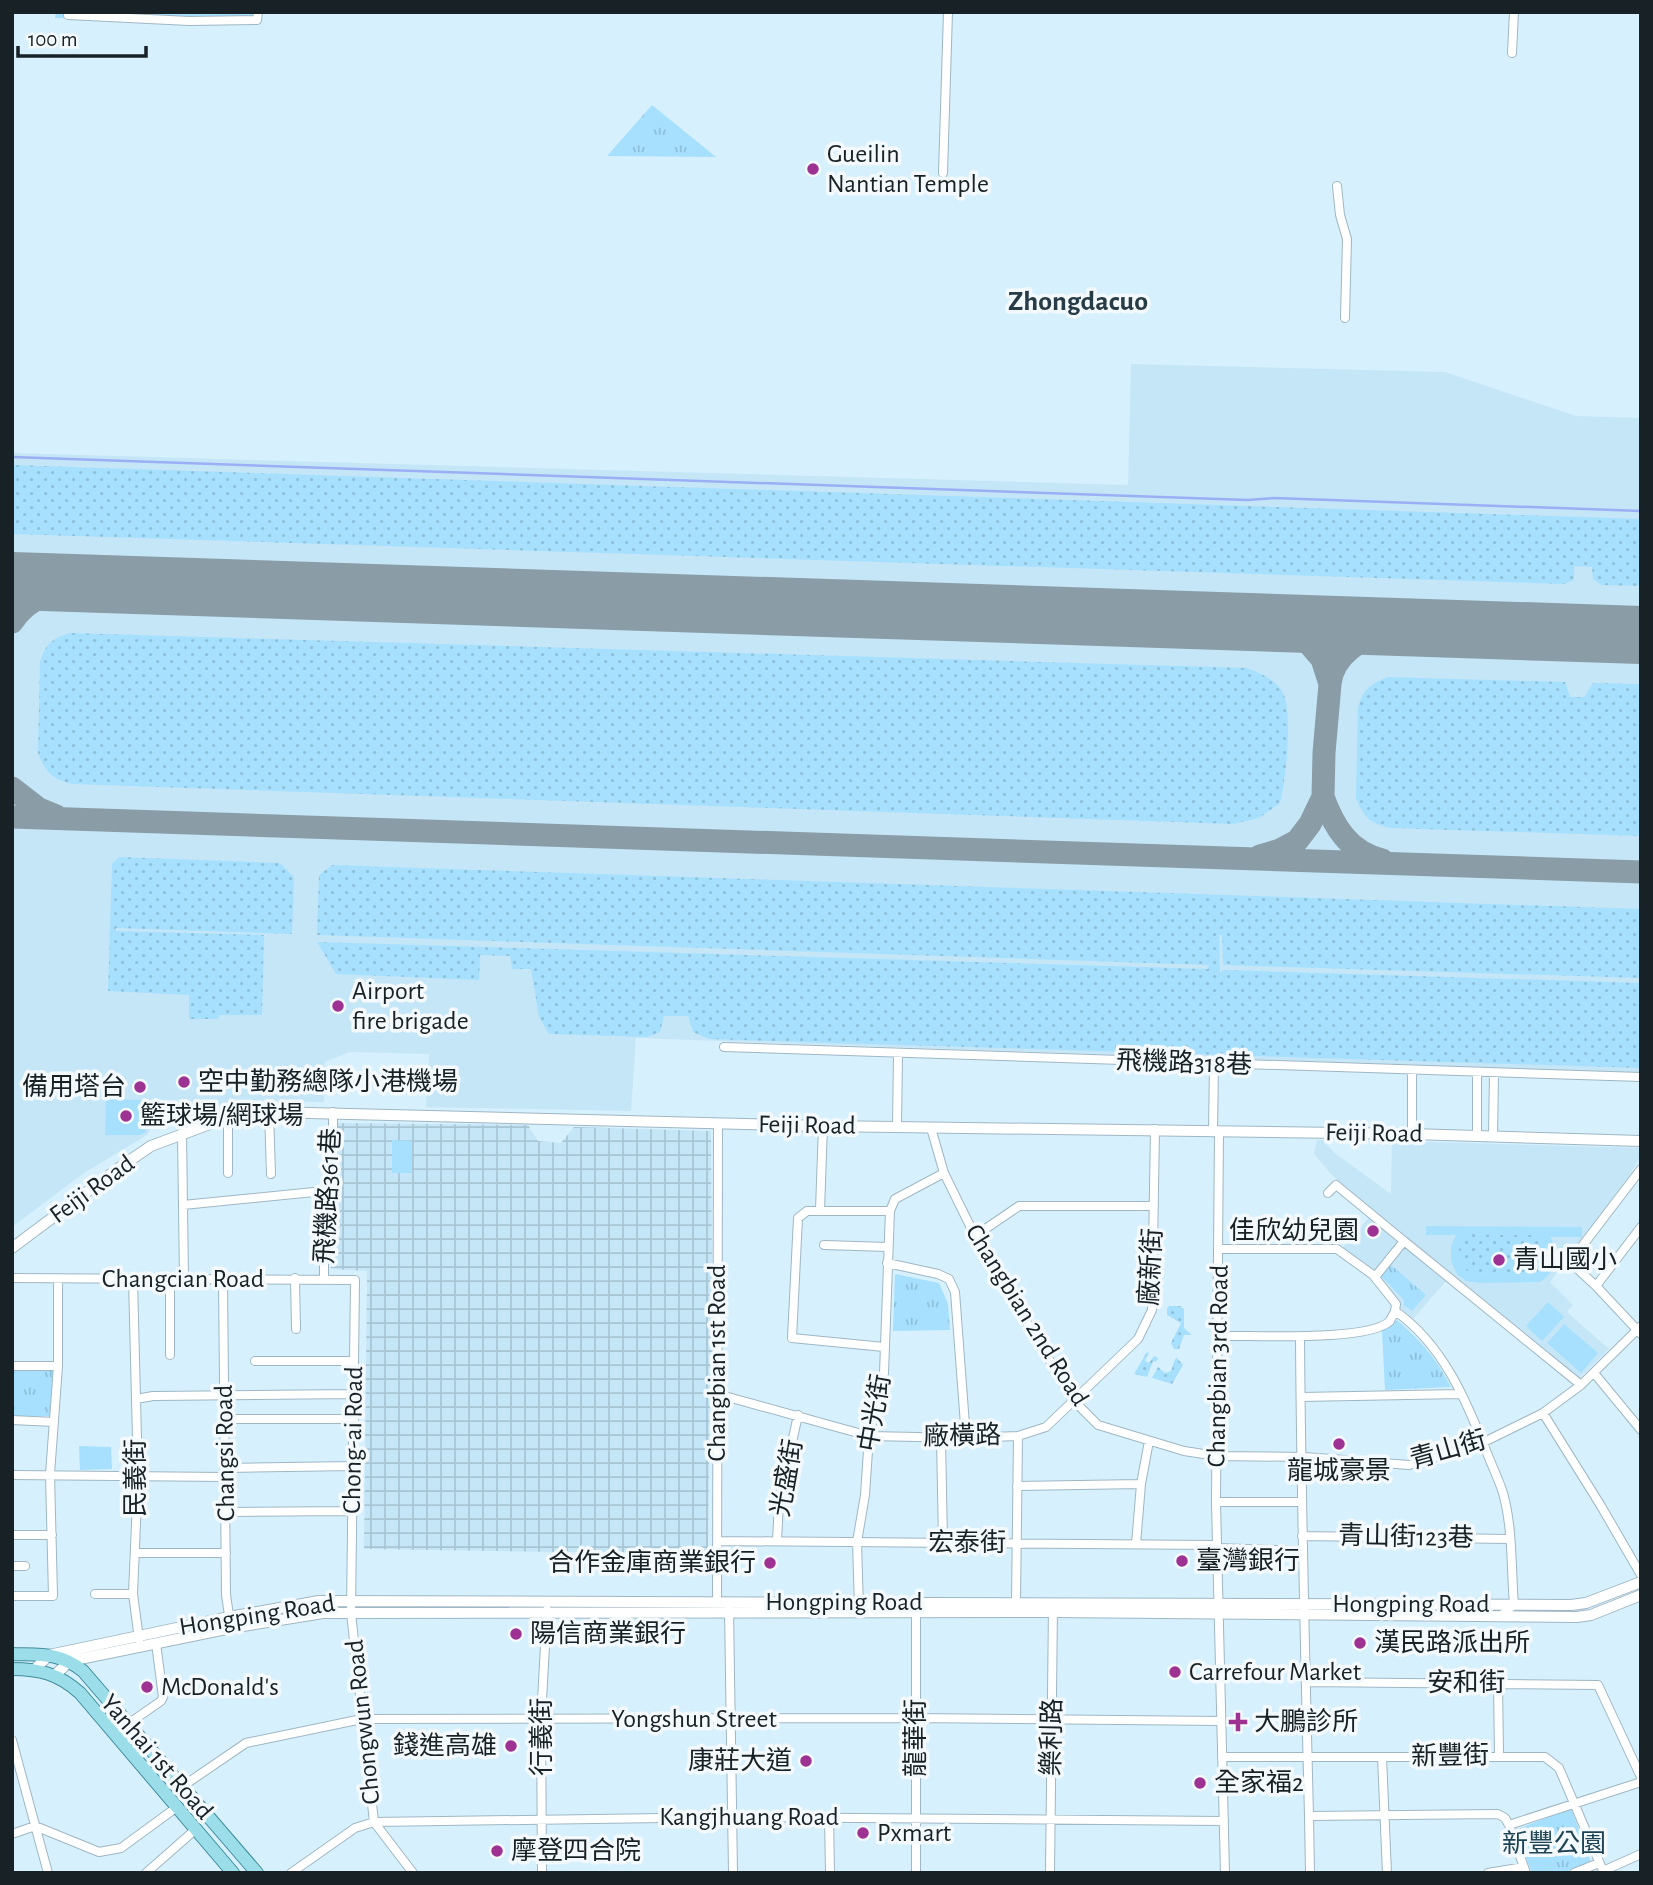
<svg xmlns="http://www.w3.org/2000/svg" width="1653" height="1885" font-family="'Alegreya Sans','Noto Sans TC',sans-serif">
  <defs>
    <pattern id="industrial-grid" width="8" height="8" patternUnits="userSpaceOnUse" patternTransform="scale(1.75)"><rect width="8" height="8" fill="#c5e6f7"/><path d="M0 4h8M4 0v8" fill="none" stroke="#a8c5d4"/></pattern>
    <pattern id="grass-dots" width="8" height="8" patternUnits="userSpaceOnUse" patternTransform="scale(1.75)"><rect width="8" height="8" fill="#a6e0fe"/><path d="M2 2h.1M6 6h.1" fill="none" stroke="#8ec0da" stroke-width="1.8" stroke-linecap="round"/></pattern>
    <pattern id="park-tufts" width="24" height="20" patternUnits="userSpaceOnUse" patternTransform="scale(1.75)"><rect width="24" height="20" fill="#a6e0fe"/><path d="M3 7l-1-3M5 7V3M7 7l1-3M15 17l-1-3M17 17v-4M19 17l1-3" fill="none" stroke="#8ec0da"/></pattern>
  </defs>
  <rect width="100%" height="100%" fill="#d7f0fd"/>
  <path fill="#c5e6f7" d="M1131,364L1445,372L1576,416L1641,418V1073L636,1038L631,1111L426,1107L429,1054L349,1052L325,1062L324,1102L235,1101L172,1123L167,1118L166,1111H152L151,1128L147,1135L84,1173L12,1227V453L1128,485Z
    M1317,1140H1326L1327,1145L1336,1154L1391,1194L1392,1141L1641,1148V1155L1629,1176L1550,1282L1573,1305L1567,1312L1609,1349L1579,1378L1441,1269L1331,1174L1314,1154Z
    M1371,1215L1447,1280L1413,1319L1399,1307V1302L1341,1250Z"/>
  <path fill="url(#industrial-grid)" d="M337,1123L528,1125L538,1141L561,1143L574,1127L711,1131L713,1393L710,1392L708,1552H550L364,1549L367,1271L331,1269L329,1191L336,1190Z"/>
  <path fill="url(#grass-dots)" d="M12,465L1641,519V586L1601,585L1593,579L1592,567L1574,566V580L1564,584L12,534Z
    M70,633L1247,668C1261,674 1276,679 1283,693C1293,714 1286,779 1280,803L1259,818L1233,824L72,784C51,778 46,773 38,753L40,662C45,645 52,638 70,633Z
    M1388,677L1565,682L1570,697H1584L1593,683L1641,684V836L1390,828C1370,823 1364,818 1356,798L1358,707C1364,689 1371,683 1388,677Z
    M119,857L280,863L294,877L292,934L116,928V931L264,935L262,1015H219L218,1019H189V995L108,991L112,864Z
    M332,865L1641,909V978L1223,965L1222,935H1219L1220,973L1223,970L1641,983V1068L709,1039L693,1032L688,1016H664L660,1032L647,1037L549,1034L539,1017L531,969H512L510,956L480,955L479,980L336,974L317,942L1208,969L1209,965L317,935L319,875Z
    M1471,1234L1533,1235C1546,1240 1549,1252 1546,1265L1532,1276L1469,1273C1456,1262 1454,1242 1471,1234Z
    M1169,1306H1180L1184,1309V1328L1192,1335H1184L1179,1349H1174L1171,1343L1181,1323L1167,1315V1308Z
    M1147,1352L1149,1353L1145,1361L1149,1363L1154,1356L1158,1358L1156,1362L1153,1361L1147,1377L1134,1374Z
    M1177,1358L1183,1365L1172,1384L1152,1378L1158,1367L1165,1373L1171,1371L1175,1359Z"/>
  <path fill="url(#park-tufts)" d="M56,12H255V24L55,18Z
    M652,105L716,157L607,156Z
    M1391,1265L1426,1295L1412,1311L1404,1305V1300L1381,1276Z
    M895,1274L939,1283L948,1304L950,1330L893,1331Z
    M1397,1320C1422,1342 1436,1358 1451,1387L1385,1390L1382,1331Z
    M12,1370L53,1371L54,1416H12Z
    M1571,1808L1591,1862L1562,1873H1532L1515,1830Z"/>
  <path fill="#a6e0fe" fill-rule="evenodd" d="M106,1099L147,1100L146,1132L140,1135H105Z
    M392,1140L412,1141V1173H392Z
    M1426,1226L1582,1227V1237H1550C1560,1252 1555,1273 1540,1282L1481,1283L1466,1281L1457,1274L1451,1261V1246L1456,1235H1426ZM1471,1234L1533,1235C1546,1241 1549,1252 1546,1265L1532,1276L1469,1273C1457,1262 1454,1242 1471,1234Z
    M1548,1302L1564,1317L1542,1341L1526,1326Z
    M1564,1324L1598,1353L1581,1373L1547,1343Z
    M79,1446L111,1447L112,1469L80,1470Z"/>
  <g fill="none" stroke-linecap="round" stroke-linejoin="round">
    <path stroke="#9baff5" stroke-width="2.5" d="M12,457L1248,500L1274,498L1641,511"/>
    <path stroke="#8a9da7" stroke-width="23" d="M12,622C30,595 59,588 89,583
      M1330,684C1333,652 1368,635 1395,626
      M12,788L39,809L56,816
      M1323,797C1334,827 1349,852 1382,860
      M12,817L1641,872
      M1260,856L1280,850L1297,841L1310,824L1323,797L1324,753L1330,684L1322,659L1304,638L1284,622"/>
    <path stroke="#8a9da7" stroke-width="58" d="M12,581L1641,635"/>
    <defs>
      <path id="street" d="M68,15L189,21L257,20L258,12
        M1512,53L1514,12
        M943,173L948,12
        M1337,186L1340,215L1347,239L1345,318
        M724,1047L1641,1077
        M269,1112L271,1174
        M228,1117V1173
        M897,1127L898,1054
        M931,1128L944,1173L975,1236L1074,1401L1098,1425L1184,1451L1217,1456L1305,1457L1409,1465L1480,1444L1543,1413L1581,1385L1641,1326
        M1213,1131L1214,1064
        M1219,1131L1216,1502L1225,1873
        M182,1133L184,1279
        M1412,1134V1070
        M1477,1136V1072
        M1493,1136L1494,1073
        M1328,1193L1336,1185L1404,1241L1375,1277
        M183,1205L324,1191
        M820,1210L823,1126
        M1641,1227L1596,1286L1641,1334
        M975,1236L1019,1206H1154
        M1404,1241L1581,1385
        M824,1245L888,1247
        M1219,1249H1337L1373,1275L1396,1304L1395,1311
        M887,1263L938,1274L949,1279L955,1292L966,1438
        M12,1278L355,1280L351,1613L374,1822L413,1873
        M295,1278L296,1329
        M133,1279L136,1399
        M170,1279V1355
        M223,1279L226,1595L230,1622
        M324,1279V1191L333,1181V1112
        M1596,1286L1570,1262L1641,1169
        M1395,1311C1443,1344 1467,1402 1487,1453C1492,1466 1499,1480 1503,1493C1513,1528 1511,1569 1514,1605L1499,1617
        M1219,1336C1253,1335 1368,1342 1390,1321C1390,1320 1395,1312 1395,1311
        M1300,1336C1301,1496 1305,1656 1309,1816
        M884,1347L792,1338L798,1218L807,1211H890L895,1199L944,1173
        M255,1361H354
        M12,1366H58
        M1594,1373L1641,1430
        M717,1394L869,1436L966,1438L1018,1436L1046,1427L1138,1339L1152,1310L1155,1129
        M1301,1397L1460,1394
        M1543,1413L1601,1506L1641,1575
        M225,1419H354
        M12,1420L54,1422
        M941,1438L943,1543
        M225,1468L353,1466
        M12,1475L225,1477
        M1017,1486L1141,1484
        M1216,1502H1300
        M225,1512L353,1511
        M12,1535H52
        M1302,1536L1509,1539
        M717,1541L1217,1545
        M777,1541L779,1502L798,1415
        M1136,1544L1141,1484L1149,1441
        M1218,1548L1303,1551
        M135,1553H226
        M12,1566H25
        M95,1594H133
        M12,1596H53L50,1474L58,1366V1279
        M717,1602L718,1123
        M1016,1603L1018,1436
        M729,1608L733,1873
        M859,1608L857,1542L865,1495L869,1436L884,1373L890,1211
        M916,1610V1873
        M139,1639L133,1594L138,1476L136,1399L153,1396L354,1394
        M1307,1682L1598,1685L1641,1777
        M1498,1683L1499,1755
        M115,1733L161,1701L163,1697L156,1643
        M12,1740L48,1873
        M1222,1757H1545L1559,1768L1604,1873
        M1382,1757L1387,1873
        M183,1786L246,1743L362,1719L916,1718L1221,1721
        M829,1817L830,1873
        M1509,1825L1641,1782
        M12,1834L35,1826L99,1852L121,1848L177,1807
        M1603,1871L1641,1854
        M146,1873L196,1829
        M291,1873L355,1828L374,1822L732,1817L1224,1821
        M542,1873L541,1718L547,1610
        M1050,1873L1053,1606
        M1310,1873L1309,1816L1498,1814L1505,1818L1509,1825L1526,1873
        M1488,1873L1524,1867
        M1574,1873L1599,1863"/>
      <path id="secondary" d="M12,1248L123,1165L151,1146L234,1115L269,1112L823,1126L1412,1134L1641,1141
        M34,1670L49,1655L229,1617L319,1601L1571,1605L1586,1603L1641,1582
        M55,1675L70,1661L231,1628L323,1613L1053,1612L1577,1617L1591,1615L1641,1595"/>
      <path id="primary" d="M12,1654C41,1655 59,1652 83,1671L257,1873
        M12,1669C40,1669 59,1674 80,1693L233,1873"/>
    </defs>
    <use href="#street" stroke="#9fb7c4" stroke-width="10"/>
    <use href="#secondary" stroke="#9fb7c4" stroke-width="12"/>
    <use href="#primary" stroke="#428d9c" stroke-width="14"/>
    <use href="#street" stroke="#fff" stroke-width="8"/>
    <use href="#secondary" stroke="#fff" stroke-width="10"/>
    <use href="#primary" stroke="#9bdde9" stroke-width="12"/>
  </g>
  <g fill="#9d3293" stroke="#f4f9fc" stroke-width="2.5">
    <circle cx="813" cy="169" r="7"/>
    <circle cx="338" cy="1006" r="7"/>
    <circle cx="184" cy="1082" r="7"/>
    <circle cx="140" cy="1087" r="7"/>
    <circle cx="126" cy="1116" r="7"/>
    <circle cx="1373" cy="1231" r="7"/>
    <circle cx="1499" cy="1260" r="7"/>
    <circle cx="1339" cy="1444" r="7"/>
    <circle cx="1182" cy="1561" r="7"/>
    <circle cx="770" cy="1563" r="7"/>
    <circle cx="516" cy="1634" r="7"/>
    <circle cx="1360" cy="1643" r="7"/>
    <circle cx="1175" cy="1672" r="7"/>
    <circle cx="147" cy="1687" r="7"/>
    <path d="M1234.5 1711.5h7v7h7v7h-7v7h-7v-7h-7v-7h7z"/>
    <circle cx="511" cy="1746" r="7"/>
    <circle cx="806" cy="1761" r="7"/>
    <circle cx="1200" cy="1783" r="7"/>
    <circle cx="863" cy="1833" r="7"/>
    <circle cx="497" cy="1851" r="7"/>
  </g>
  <g text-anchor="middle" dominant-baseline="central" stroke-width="7" stroke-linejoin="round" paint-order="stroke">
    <g font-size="26" fill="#182126" stroke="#f4f9fc" text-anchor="start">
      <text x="827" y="154">Gueilin<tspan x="827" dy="30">Nantian Temple</tspan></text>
      <text x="352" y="991">Airport<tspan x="352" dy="30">fire brigade</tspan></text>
      <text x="198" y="1082">空中勤務總隊小港機場</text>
      <text x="126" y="1087" text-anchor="end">備用塔台</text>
      <text x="140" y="1116">籃球場/網球場</text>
      <text x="1359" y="1231" text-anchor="end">佳欣幼兒園</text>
      <text x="1513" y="1260">青山國小</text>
      <text x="1339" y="1471" text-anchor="middle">龍城豪景</text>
      <text x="1196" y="1561">臺灣銀行</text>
      <text x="756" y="1563" text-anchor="end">合作金庫商業銀行</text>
      <text x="530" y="1634">陽信商業銀行</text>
      <text x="1374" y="1643">漢民路派出所</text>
      <text x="1189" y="1672">Carrefour Market</text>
      <text x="161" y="1687">McDonald's</text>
      <text x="1254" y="1722">大鵬診所</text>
      <text x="497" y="1746" text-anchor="end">錢進高雄</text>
      <text x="792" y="1761" text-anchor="end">康莊大道</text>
      <text x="1214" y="1783">全家福2</text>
      <text x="877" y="1833">Pxmart</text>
      <text x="511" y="1851">摩登四合院</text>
    </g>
    <g font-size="26" fill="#182126" stroke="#f4f9fc">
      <text transform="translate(1184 1063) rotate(2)">飛機路318巷</text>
      <text transform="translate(807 1125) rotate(1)">Feiji Road</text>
      <text transform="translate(1374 1133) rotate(1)">Feiji Road</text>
      <text transform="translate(92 1189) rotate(-36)">Feiji Road</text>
      <text transform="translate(328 1196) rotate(-87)">飛機路361巷</text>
      <text transform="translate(1151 1267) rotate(-87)">廠新街</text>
      <text x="183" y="1279">Changcian Road</text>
      <text transform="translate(1027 1315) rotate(58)">Changbian 2nd Road</text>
      <text transform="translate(717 1363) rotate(-90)">Changbian 1st Road</text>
      <text transform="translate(1218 1366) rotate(-89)">Changbian 3rd Road</text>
      <text transform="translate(875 1413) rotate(-80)">中光街</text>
      <text transform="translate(962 1436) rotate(-1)">廠橫路</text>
      <text transform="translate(353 1440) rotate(-89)">Chong-ai Road</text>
      <text transform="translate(1448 1450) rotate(-16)">青山街</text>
      <text transform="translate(225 1453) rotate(-91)">Changsi Road</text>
      <text transform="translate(136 1478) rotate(-90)">民義街</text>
      <text transform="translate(787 1478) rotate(-80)">光盛街</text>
      <text transform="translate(1406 1537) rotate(1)">青山街123巷</text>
      <text x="967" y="1543">宏泰街</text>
      <text x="844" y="1602">Hongping Road</text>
      <text x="1411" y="1604">Hongping Road</text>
      <text transform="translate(257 1615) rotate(-9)">Hongping Road</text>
      <text x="1466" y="1683">安和街</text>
      <text x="694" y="1719">Yongshun Street</text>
      <text transform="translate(363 1722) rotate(-96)">Chongwun Road</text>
      <text transform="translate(542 1737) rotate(-90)">行義街</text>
      <text transform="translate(1052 1737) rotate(-89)">樂利路</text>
      <text transform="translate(916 1738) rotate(-90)">龍華街</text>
      <text transform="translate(1450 1756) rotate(-1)">新豐街</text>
      <text transform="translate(157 1757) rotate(49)">Yanhai 1st Road</text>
      <text x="749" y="1817">Kangjhuang Road</text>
    </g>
    <g font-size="26" fill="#1d4355" stroke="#f4f9fc">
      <text x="1554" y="1844">新豐公園</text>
    </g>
    <g font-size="28" font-weight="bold" fill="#283c47" stroke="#f4f9fc">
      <text x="1078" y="302">Zhongdacuo</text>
    </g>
  </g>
  <rect width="1653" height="1885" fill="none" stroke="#182126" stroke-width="28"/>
  <path d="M18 46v10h128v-10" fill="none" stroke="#182126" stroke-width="3.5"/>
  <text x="28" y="46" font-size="21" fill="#182126" stroke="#f4f9fc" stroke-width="5" paint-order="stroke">100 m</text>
</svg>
